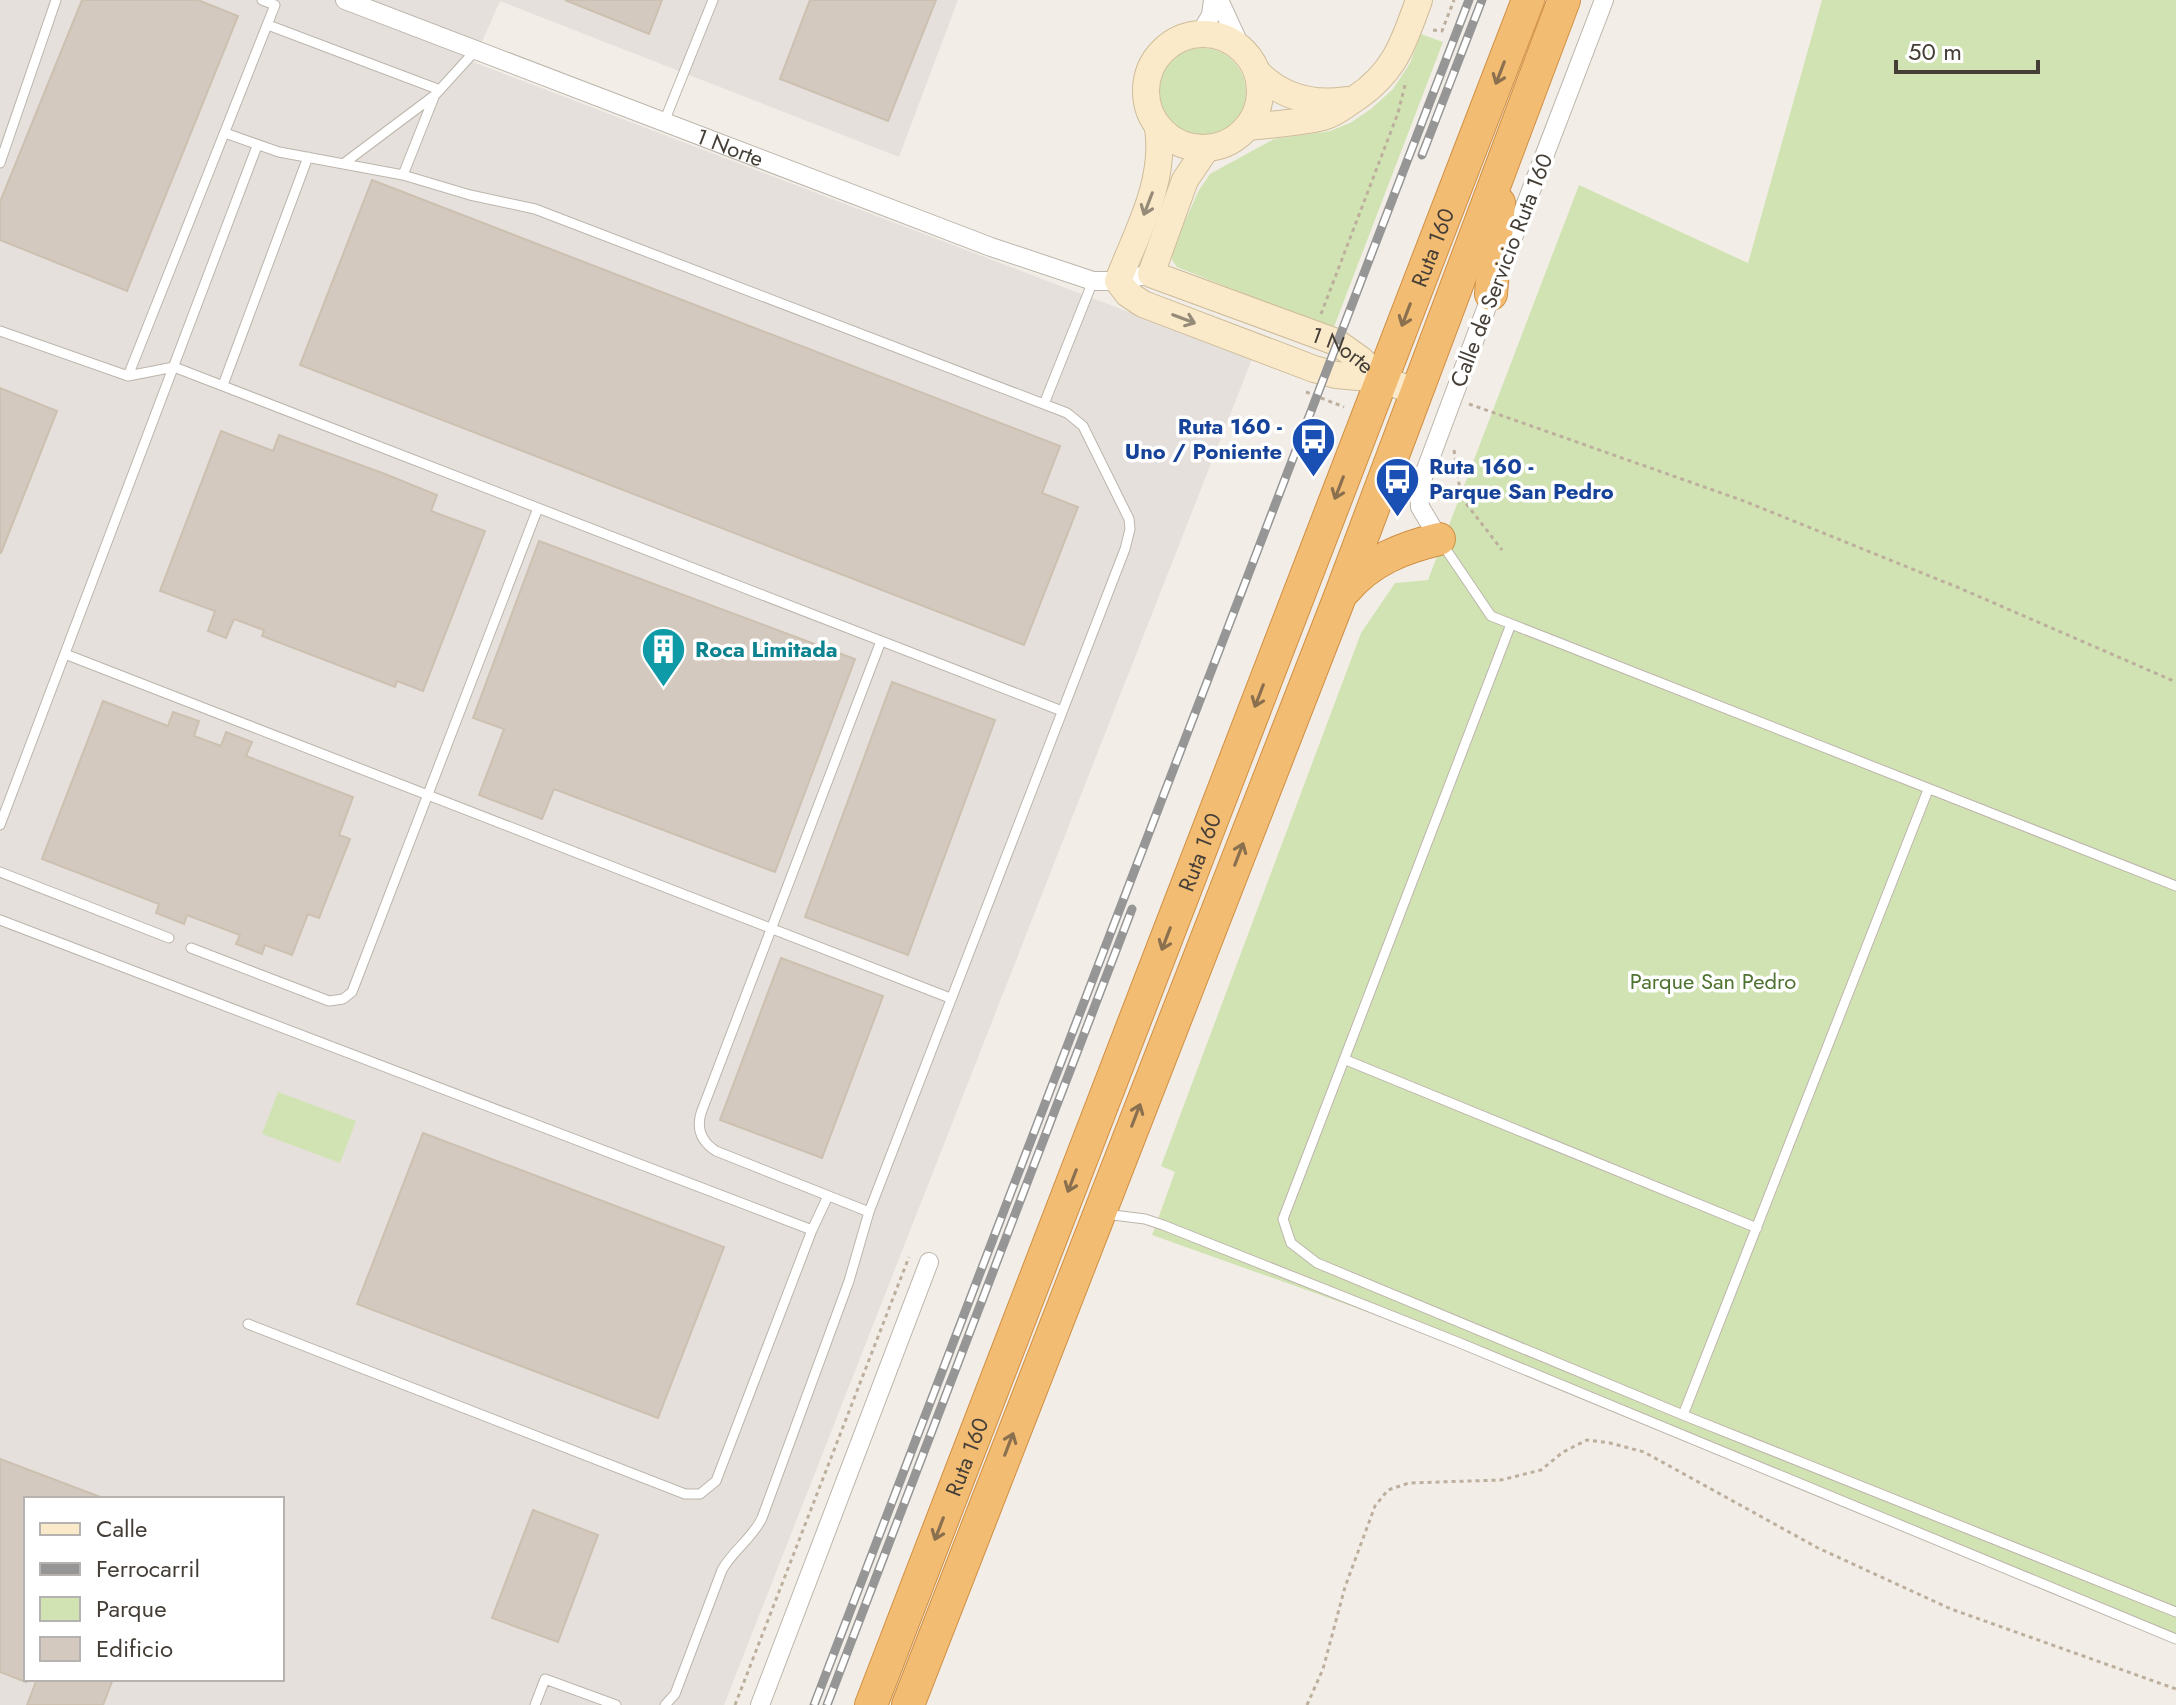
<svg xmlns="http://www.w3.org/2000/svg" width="2176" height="1705" font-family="Jost,sans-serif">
  <rect width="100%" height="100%" fill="#f2eee7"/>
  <path fill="#e5e0dc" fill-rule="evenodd" d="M0,0H958L899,157L500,1L473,62L1252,359L724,1705H0ZM26,1499H282V1679H26Z"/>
  <path fill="#d2e3b3" d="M1822,0H2176V1636L1407,1326L1152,1235L1175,1172L1161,1166L1361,633L1395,583L1428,580L1579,185L1748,263Z
    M1421,34L1443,42L1334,327H1327L1177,267L1172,260L1171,252L1199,190L1210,174L1274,139L1330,131L1350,123L1371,109L1393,89L1410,63Z
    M1158 92a44 44 0 1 1 88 0a44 44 0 1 1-88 0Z
    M278,1092L356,1121L340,1163L262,1134Z"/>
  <path fill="#d3c9be" stroke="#cdc0b1" stroke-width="2" d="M82,0H198L238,16L127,291L0,240V202Z
    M565,0H662L649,34Z
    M810,0H936L888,121L780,79Z
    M372,180L1060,446L1042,493L1078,507L1024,645L300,365Z
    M0,388L57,411L1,553H0Z
    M221,431L273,451L279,435L385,474L437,495L431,511L485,531L423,691L397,681L395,687L262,636L264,630L234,619L226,638L208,631L215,611L160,591Z
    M539,541L855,659L775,872L554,789L542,819L479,795L504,729L473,718Z
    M892,682L995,720L908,955L805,917Z
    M103,701L168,726L173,712L199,721L194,736L221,746L226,732L252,742L246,756L353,797L339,835L350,839L319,918L308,914L292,955L265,945L262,954L236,944L240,935L187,915L184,924L156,913L159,904L42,859Z
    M781,958L883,996L822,1158L720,1120Z
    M423,1133L724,1247L658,1418L357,1304Z
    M0,1459L103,1498L26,1499V1682L0,1672Z
    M533,1510L598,1535L558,1642L492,1618Z
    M37,1679H113L103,1705H27Z"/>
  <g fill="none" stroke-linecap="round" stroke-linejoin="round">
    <defs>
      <path id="lane" d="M268,25L440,90
        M664,122L713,0
        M225,133L279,152L403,175L470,195L535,209L1067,413L1083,426L1129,519L1130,529L1125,549L869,1212L849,1281L762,1518C752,1539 733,1550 722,1570L675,1694L665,1705
        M0,163L56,0
        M343,164L435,95L476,50
        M403,175L434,97
        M0,331L128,376L174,367L1062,711
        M128,376L275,5L262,0
        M223,385L308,157
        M1044,404L1093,281
        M1441,542L1491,616L2176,886
        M1511,624L1283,1219L1291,1243L1317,1263L1683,1415L2176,1612
        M65,654L950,998
        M0,825L257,146
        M0,872L169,938
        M0,920L812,1230
        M191,948L329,1001L343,999L352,992L538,508
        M1346,1060L1757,1228
        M869,1212L716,1151C702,1142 696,1130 701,1113L881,641
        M1105,1214L1145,1219L1163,1225L1460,1343L2176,1639
        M248,1324L685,1494H700L716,1481L812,1230L828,1196
        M1683,1415L1928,790
        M535,1705L545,1679L616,1705"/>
      <g id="street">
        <path id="s1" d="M345,0L991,247L1093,281H1118L1151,274"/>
        <path d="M1219,0L1241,48"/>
        <path d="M1200,34L1211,15L1213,0"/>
        <path d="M1504,261L1604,0"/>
        <path d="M1439,539L1420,507L1419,488L1495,285"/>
        <path d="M760,1705L929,1262"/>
      </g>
      <g id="secondary">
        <circle cx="1203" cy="91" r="57"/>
        <path d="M1258,73C1282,97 1313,105 1346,100"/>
        <path d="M1248,127C1273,124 1300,123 1323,117C1337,113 1345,105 1356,98C1395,72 1404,42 1419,0"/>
        <path d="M1158,128C1166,182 1137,232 1118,281L1128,294L1143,304L1314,369L1336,375L1381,379L1417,392"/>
        <path id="s2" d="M1206,149L1185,180L1151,274L1336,342L1360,359L1381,379"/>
      </g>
      <g id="highway">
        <path d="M1491,294L1499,203"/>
        <path d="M1345,590C1371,560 1402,548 1439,539"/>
        <path id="s3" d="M871,1705L1528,0"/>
        <path d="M908,1705L1339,599L1564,0"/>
      </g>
    </defs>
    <use href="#lane" stroke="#bdb5ab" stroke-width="11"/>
    <use href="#street" stroke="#bdb5ab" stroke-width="20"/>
    <use href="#secondary" stroke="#cebc9a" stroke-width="28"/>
    <use href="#highway" stroke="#d08f43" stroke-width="34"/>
    <path stroke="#bdaf9d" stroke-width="3" stroke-dasharray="4 4" stroke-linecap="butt" d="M1433,30L1442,31L1454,0
      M1321,314L1398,113L1406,81
      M1306,392L1344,407
      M1469,404L1744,501L1957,587L2176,682
      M1454,450L1461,497L1502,550
      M735,1705L909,1257
      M1307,1705L1323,1669L1345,1587L1375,1506L1388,1490L1409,1483L1501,1480L1541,1470L1563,1452L1587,1440L1610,1443L1644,1452L1818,1548L1951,1609L2176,1689"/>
    <use href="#lane" stroke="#fff" stroke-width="9"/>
    <use href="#street" stroke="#fff" stroke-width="18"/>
    <use href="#secondary" stroke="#faeac9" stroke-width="26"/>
    <use href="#highway" stroke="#f2bc73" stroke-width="32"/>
    <defs>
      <path id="rail" d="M1422,155L1482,0
        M814,1705L1469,0
        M827,1705L1132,909"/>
    </defs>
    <use href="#rail" stroke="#969696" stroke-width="9"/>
    <use href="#rail" stroke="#fff" stroke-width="6" stroke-dasharray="18" stroke-linecap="butt"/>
  </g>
  <defs><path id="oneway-shaft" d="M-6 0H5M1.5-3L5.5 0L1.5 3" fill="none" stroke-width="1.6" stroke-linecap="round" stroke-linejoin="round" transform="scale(2)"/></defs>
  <g stroke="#8a704f">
    <use href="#oneway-shaft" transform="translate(1500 73) rotate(111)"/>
    <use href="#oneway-shaft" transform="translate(1406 315) rotate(111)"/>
    <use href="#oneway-shaft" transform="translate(1339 488) rotate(111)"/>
    <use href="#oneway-shaft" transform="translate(1259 696) rotate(111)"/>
    <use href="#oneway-shaft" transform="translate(1239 854) rotate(-69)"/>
    <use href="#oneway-shaft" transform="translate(1166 939) rotate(111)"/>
    <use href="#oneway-shaft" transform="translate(1136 1115) rotate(-69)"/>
    <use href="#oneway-shaft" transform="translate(1072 1181) rotate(111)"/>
    <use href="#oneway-shaft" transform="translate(1009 1444) rotate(-69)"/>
    <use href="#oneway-shaft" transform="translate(939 1529) rotate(111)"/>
  </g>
  <g stroke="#968b79">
    <use href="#oneway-shaft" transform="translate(1148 204) rotate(111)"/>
    <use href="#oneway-shaft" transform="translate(1184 319) rotate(21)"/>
  </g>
  <defs>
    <symbol id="bus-pin" viewBox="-11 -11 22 30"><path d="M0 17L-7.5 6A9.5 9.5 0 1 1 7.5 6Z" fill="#1a4fb4" stroke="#fff"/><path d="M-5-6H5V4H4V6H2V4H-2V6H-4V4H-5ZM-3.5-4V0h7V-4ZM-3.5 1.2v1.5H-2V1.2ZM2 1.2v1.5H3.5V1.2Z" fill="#fff"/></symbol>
    <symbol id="building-pin" viewBox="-11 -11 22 30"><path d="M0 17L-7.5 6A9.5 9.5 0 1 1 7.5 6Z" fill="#0f9aa8" stroke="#fff"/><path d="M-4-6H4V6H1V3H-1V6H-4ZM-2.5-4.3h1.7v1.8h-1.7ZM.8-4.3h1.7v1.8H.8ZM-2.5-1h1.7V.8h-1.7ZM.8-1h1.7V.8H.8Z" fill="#fff"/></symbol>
  </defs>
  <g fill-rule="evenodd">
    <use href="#bus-pin" x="1288" y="414" width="51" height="69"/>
    <use href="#bus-pin" x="1372" y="454" width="51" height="69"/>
    <use href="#building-pin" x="638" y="624" width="51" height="69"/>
  </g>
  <g text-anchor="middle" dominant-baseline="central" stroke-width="7" stroke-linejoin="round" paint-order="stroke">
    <g font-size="22" fill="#453e37" stroke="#fff">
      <text stroke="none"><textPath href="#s1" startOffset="412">1 Norte</textPath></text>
      <text stroke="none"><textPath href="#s3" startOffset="1562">Ruta 160</textPath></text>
      <text transform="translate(1501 270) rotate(-69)">Calle de Servicio Ruta 160</text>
      <text stroke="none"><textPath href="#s2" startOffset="344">1 Norte</textPath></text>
      <text stroke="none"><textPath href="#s3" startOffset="914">Ruta 160</textPath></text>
      <text stroke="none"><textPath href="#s3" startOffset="266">Ruta 160</textPath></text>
    </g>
    <g font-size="22" font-weight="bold" fill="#164399" stroke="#fff" text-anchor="end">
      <text x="1282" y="426">Ruta 160 -<tspan x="1282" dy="25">Uno / Poniente</tspan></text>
      <text x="1429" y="466" text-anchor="start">Ruta 160 -<tspan x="1429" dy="25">Parque San Pedro</tspan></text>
    </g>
    <g font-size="22" font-weight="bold" fill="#0d838f" stroke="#fff" text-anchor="start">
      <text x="695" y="649">Roca Limitada</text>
    </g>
    <g font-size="22" fill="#4e722f" stroke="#fff">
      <text x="1713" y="981">Parque San Pedro</text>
    </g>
  </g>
  <rect x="24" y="1497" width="260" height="184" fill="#ffffff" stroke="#b5b2af" stroke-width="2"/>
  <rect x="40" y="1523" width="40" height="12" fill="#faeac9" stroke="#b5b2af" stroke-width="2"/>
  <text x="96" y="1537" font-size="24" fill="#453e37">Calle</text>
  <rect x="40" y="1563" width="40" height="12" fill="#969696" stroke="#b5b2af" stroke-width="2"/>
  <text x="96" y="1577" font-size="24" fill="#453e37">Ferrocarril</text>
  <rect x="40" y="1597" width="40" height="24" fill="#d2e3b3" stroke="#b5b2af" stroke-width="2"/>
  <text x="96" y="1617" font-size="24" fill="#453e37">Parque</text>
  <rect x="40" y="1637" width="40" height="24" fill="#d3c9be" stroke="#b5b2af" stroke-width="2"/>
  <text x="96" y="1657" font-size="24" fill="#453e37">Edificio</text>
  <path d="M1896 60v12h142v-12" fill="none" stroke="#453e37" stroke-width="4"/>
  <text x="1908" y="60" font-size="24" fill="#453e37" stroke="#ffffff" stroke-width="6" paint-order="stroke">50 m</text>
</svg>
